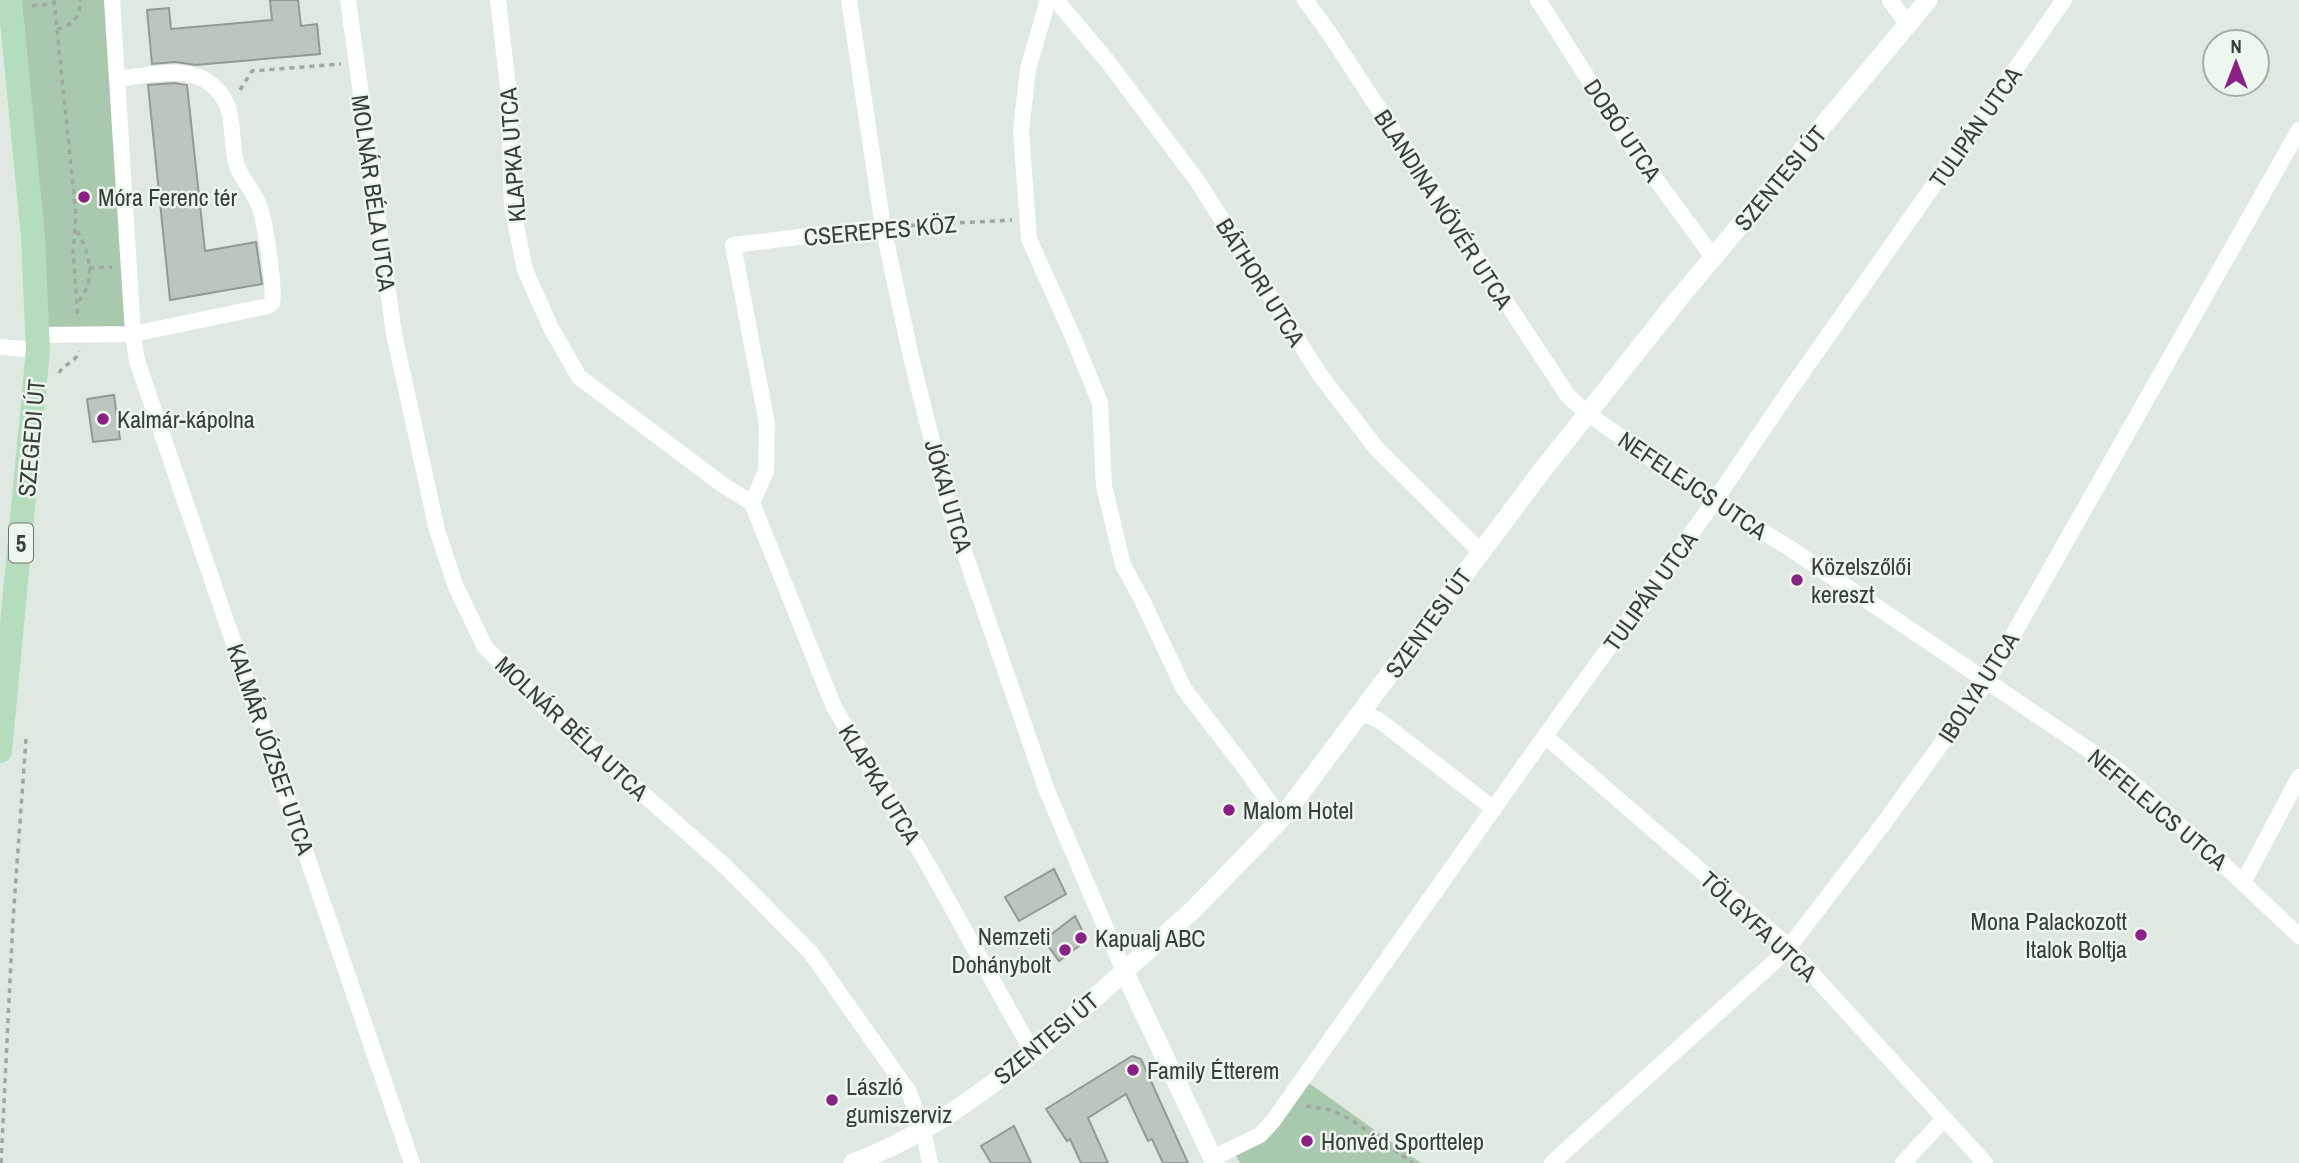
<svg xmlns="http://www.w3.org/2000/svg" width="2299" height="1163" font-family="'Archivo Narrow',sans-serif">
  <rect width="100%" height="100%" fill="#dfe9e1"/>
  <path fill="#a9c9ae" d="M13,0H111L132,334L40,333Z
    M1299,1076L1421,1163H1240L1229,1143L1257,1130Z"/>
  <path fill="#bdc6be" stroke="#929b93" stroke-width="2" d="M270,0H298L301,26L317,24L320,54L196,65L175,62L152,64L147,10L169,8L171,29L272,20Z
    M174,83L187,85L205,251L256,242L262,284L170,300L148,85Z
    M114,395L120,439L93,442L87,399Z
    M1054,869L1066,894L1019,921L1005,897Z
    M1075,916L1085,936L1084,942L1059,961L1044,940Z
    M1132,1056L1141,1059L1188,1163H1163L1152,1139L1148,1141L1126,1094L1088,1118L1108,1163H1081L1070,1139L1067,1141L1046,1109Z
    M1014,1126L1031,1163H991L981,1146Z"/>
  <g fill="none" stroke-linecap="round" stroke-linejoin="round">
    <path stroke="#a0a8a1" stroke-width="3.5" stroke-dasharray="5 5" stroke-linecap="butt" d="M54,0L76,215L73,251L78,318
      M32,6L54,3
      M57,29C73,26 81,16 80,0
      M240,90L252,71L341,64
      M900,226L1012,220
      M77,231C90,253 97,282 77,303
      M89,268L112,267
      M59,373C64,363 77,362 79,351
      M1306,1106L1331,1110L1352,1120L1413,1163
      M1,1163L13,920L26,739"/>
    <path stroke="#fff" stroke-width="16" d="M112,0L133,334L137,361L412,1163
      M348,0L394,334L437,530L456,587L485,647L542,705L726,867L811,953L909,1092L923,1131L930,1163
      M498,0L508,87L512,206L525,270L551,328L579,377L723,485L752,503L834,707L931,870L1033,1053
      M849,0L883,227L911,357L948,505L1047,791L1124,971
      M1048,0L1028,69L1021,131L1029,239L1074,339L1100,403L1104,486L1123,565L1143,602L1184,689L1245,768L1281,819
      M1056,0L1108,62L1198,182L1320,375L1377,449L1480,551
      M1305,0L1327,30L1568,396L1588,414L1714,502L1788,547L2117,769L2224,865L2299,936
      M1538,0L1627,140L1713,257
      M1890,0L1908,25
      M38,335L133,334L268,306L272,303C275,287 265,218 258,203C252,189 242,180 237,166C227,132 241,103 205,80C183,66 143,76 117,79
      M0,347L38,350
      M752,503L766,471L767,424L733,245L883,227
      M1363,713L1380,721L1494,809
      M1545,736L1783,942L1985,1163
      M2243,883L2299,777
      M1213,1158L1260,1135L1273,1121L1545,736L1714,502L1787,394L2064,0
      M1552,1163L1786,951L1881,827L1987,681L2299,130
      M1903,1163L1944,1119"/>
    <path stroke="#fff" stroke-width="19" d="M1124,971L1215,1163
      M853,1163C919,1139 978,1096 1033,1053L1194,909L1281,819L1541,472L1680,297L1928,0"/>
    <path stroke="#b3ddbc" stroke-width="24" d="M0,751L38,350L33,237L10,0"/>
  </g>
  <g fill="#8b2187" stroke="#ecf7ee" stroke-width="2.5">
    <circle cx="84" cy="197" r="7"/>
    <circle cx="103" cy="419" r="7"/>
    <circle cx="1797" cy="580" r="7"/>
    <circle cx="1229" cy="810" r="7"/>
    <circle cx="2141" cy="935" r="7"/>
    <circle cx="1081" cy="938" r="7"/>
    <circle cx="1065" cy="950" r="7"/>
    <circle cx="1133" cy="1070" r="7"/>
    <circle cx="832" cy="1100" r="7"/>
    <circle cx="1307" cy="1141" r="7"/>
  </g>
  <g text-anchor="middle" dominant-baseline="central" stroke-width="5" stroke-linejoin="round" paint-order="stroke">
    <rect fill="#ecf7ee" stroke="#6f7671" stroke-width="2" x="9" y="523.5" width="24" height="39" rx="5"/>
    <g font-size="23" font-weight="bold" fill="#3a3e3b">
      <text x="21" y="543">5</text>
    </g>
    <g font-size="24" fill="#3a3e3b" stroke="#ecf7ee">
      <text transform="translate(1975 127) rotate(-55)">TULIPÁN UTCA</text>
      <text transform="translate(1623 130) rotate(56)">DOBÓ UTCA</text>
      <text transform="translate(512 155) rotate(-94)">KLAPKA UTCA</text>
      <text transform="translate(1780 178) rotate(-50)">SZENTESI ÚT</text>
      <text transform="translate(374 193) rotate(82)">MOLNÁR BÉLA UTCA</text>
      <text transform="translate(1444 209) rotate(57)">BLANDINA NŐVÉR UTCA</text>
      <text transform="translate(880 230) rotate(-5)">CSEREPES KÖZ</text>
      <text transform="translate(1261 282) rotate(58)">BÁTHORI UTCA</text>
      <text transform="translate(31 438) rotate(-85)">SZEGEDI ÚT</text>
      <text transform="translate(1693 485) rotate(34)">NEFELEJCS UTCA</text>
      <text transform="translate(949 496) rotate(74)">JÓKAI UTCA</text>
      <text transform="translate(1650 591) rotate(-54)">TULIPÁN UTCA</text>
      <text transform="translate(1428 623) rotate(-54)">SZENTESI ÚT</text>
      <text transform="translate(1978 687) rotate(-57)">IBOLYA UTCA</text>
      <text transform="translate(572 728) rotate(43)">MOLNÁR BÉLA UTCA</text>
      <text transform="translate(271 749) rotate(71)">KALMÁR JÓZSEF UTCA</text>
      <text transform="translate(880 784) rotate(59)">KLAPKA UTCA</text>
      <text transform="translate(2158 809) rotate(40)">NEFELEJCS UTCA</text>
      <text transform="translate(1759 926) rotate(43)">TÖLGYFA UTCA</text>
      <text transform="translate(1046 1038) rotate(-40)">SZENTESI ÚT</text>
    </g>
    <g font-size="24" fill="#3a3e3b" stroke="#ecf7ee" text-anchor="start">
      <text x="98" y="197">Móra Ferenc tér</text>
      <text x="117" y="419">Kalmár-kápolna</text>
      <text x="1811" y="566">Közelszőlői<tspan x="1811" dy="28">kereszt</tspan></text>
      <text x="1243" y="810">Malom Hotel</text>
      <text x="2127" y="921" text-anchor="end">Mona Palackozott<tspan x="2127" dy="28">Italok Boltja</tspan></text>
      <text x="1051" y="936" text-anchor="end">Nemzeti<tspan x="1051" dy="28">Dohánybolt</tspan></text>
      <text x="1095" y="938">Kapualj ABC</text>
      <text x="1147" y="1070">Family Étterem</text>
      <text x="846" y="1086">László<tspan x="846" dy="28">gumiszerviz</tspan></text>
      <text x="1321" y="1141">Honvéd Sporttelep</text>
    </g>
  </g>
  <g transform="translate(2236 63)"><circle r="33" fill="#ecf7ee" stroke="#a5ada6" stroke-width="2"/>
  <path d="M0-5L12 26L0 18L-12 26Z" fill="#8b2187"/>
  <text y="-10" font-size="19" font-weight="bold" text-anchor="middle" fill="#3a3e3b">N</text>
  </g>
</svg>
